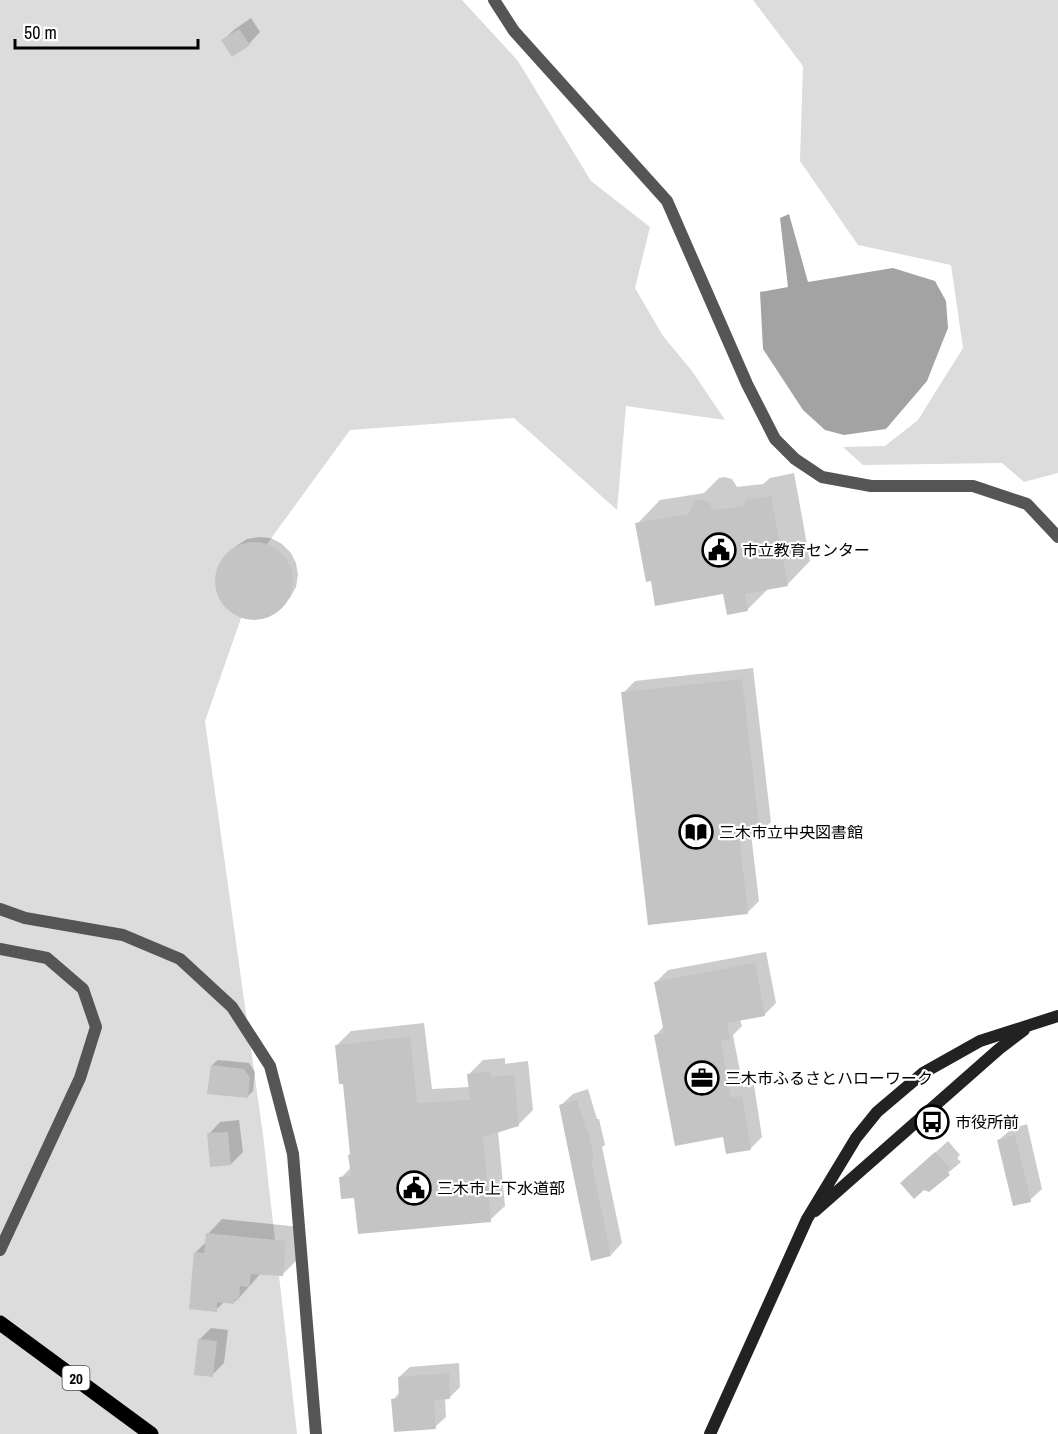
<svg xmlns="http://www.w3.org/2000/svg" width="1058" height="1434" font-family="'Archivo Narrow','Noto Sans JP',sans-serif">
  <rect width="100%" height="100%" fill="#fff"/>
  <path fill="#dcdcdc" d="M0,0H462L518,61L591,181L650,227L635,288L663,336L692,371L725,420L626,406L617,510L514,418L350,430L267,544L205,721L263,1135L297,1434H0Z
    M753,0H1058V473L1024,482L1002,463L863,465L843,447L885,446L918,420L963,348L951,265L858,245L800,161L803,66Z"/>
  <path fill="#a3a3a3" d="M789,214L808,282L893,268L935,281L946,301L948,328L927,381L886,429L844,435L825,430L803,410L763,349L760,292L788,287L780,218Z"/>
  <path fill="#0003" d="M251,18L260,32L249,44L223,40L235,29Z
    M794,473L810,561L787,585L769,588L747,610L724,592L652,579L637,524L660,500L704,493L719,478L724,477L732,479L737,487L763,484L770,478Z
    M259,537L271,538L282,544L291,553L296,563L298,575L296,587L290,598L284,604L275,612L264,617L253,619L242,617L233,612L225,604L219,595L217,584V573L222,561L236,546L247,539Z
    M753,668L771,822L759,833L751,834L759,901L747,913L623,693L635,681Z
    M766,952L776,1003L764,1015L740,1019L742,1026L733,1035L743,1087L754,1085L762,1137L751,1148L724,1135L655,1036L664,1026L656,982L668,970Z
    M424,1023L432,1089L470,1087L469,1074L483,1060L505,1058V1064L528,1061L533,1110L518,1125L498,1131L505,1206L490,1220L356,1197L341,1178L351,1167L352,1153L344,1082L336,1046L351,1031Z
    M218,1060L249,1063L255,1072L253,1091L247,1097L212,1065Z
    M588,1089L597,1119H599L605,1145L602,1147L622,1243L611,1255L561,1105L573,1094Z
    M239,1120L243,1152L231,1164L209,1134L220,1122Z
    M1027,1124L1042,1189L1030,1200L999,1140L1011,1129Z
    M948,1141L960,1155L957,1158L961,1162L928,1190L914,1172Z
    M222,1219L300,1227L297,1260L282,1275L261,1273L239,1298L233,1303L224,1302L216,1310L196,1252L207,1241L208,1234Z
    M211,1328L228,1330L224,1363L212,1375L199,1340Z
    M459,1363L460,1387L449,1398H445L446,1417L435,1427L393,1400L400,1392L399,1377L410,1367Z"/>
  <path fill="#c4c4c4" d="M239,29L250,45L232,57L221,40Z
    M771,496L788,586L745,594L748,611L727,615L723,594L655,606L651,581L646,582L635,523L689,514L694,501L700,499L709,502L713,510L745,506V500Z
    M215 581a39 39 0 1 1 78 0a39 39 0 1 1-78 0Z
    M742,679L760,835L739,837L748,914L648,925L621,692Z
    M755,963L765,1016L727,1023L730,1039L721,1041L731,1098L742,1096L751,1150L726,1154L723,1137L675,1146L654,1035L664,1033L654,982Z
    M410,1037L417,1103L470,1100L467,1074L491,1071V1077L514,1075L519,1126L483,1137L491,1222L358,1234L354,1198L341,1199L339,1177L351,1176L348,1155L350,1154L343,1084H339L335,1045Z
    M211,1065L244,1069L250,1078L248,1098L207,1094Z
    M577,1100L586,1130H588L594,1158L591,1159L611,1256L591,1261L559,1105Z
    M228,1132L231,1165L210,1167L207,1133Z
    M1015,1135L1031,1202L1013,1206L997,1140Z
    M935,1152L950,1168L947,1171L950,1175L929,1192L924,1190L914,1199L900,1183Z
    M206,1233L286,1241L283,1276L251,1274L249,1287L240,1286L239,1300L234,1299V1304L217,1302V1312L189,1309L194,1252L204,1253Z
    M198,1339L217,1341L213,1377L194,1375Z
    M449,1373L450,1399L434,1400L436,1429L394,1432L391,1399L399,1398L398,1377Z"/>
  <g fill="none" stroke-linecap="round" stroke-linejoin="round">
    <defs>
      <path id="primary" d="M0,1323L151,1434"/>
    </defs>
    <use href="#primary" stroke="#dbdbdb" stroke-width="16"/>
    <path stroke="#555" stroke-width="12" d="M494,0L514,31L667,201L747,384L775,439L795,459L822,477L871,486H973L1027,504L1058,537
      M0,909L25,918L123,935L180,959L232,1007L270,1066L293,1154L316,1434
      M0,949L47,958L83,989L96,1027L80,1078L0,1250"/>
    <path stroke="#222" stroke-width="12" d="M815,1211L999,1049L1024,1030
      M710,1434L807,1219L856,1138L877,1112L923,1073L980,1041L1058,1016"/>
    <use href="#primary" stroke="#000" stroke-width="15"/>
  </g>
  <defs>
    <symbol id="civic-ring" viewBox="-11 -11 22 22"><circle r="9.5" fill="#fff" stroke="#000" stroke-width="1.5"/><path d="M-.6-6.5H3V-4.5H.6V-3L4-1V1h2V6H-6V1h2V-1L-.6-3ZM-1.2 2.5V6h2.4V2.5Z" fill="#000"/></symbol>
    <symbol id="library-ring" viewBox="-11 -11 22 22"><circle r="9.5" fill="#fff" stroke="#000" stroke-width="1.5"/><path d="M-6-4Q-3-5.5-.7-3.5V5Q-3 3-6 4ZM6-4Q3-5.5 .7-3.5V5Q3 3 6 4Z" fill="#000"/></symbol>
    <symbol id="office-ring" viewBox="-11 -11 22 22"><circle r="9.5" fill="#fff" stroke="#000" stroke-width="1.5"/><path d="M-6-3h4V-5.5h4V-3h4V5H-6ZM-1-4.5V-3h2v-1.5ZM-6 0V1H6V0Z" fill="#000"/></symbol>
    <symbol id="bus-ring" viewBox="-11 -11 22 22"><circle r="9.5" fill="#fff" stroke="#000" stroke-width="1.5"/><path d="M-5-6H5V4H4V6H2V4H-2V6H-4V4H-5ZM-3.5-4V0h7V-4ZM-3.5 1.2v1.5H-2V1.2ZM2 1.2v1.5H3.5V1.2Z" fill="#000"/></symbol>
  </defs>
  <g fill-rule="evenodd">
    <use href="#civic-ring" x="700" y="531" width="38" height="38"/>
    <use href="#library-ring" x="677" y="813" width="38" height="38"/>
    <use href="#office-ring" x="683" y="1059" width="38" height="38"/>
    <use href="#bus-ring" x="913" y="1103" width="38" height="38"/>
    <use href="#civic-ring" x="395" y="1169" width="38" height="38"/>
  </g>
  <g text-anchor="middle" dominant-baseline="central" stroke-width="4.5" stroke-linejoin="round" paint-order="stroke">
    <rect fill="#fff" stroke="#4c4c4c" stroke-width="1.5" x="62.5" y="1366" width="27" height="24" rx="4.5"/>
    <g font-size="15" font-weight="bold" fill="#000">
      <text x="76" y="1378">20</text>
    </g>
    <g font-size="16" fill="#000" stroke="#fff" text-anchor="start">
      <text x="742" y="550">市立教育センター</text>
      <text x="719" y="832">三木市立中央図書館</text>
      <text x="725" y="1078">三木市ふるさとハローワーク</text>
      <text x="955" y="1122">市役所前</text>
      <text x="437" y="1188">三木市上下水道部</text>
    </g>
  </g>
  <path d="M15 39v9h183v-9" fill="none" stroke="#000000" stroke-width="3"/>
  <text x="24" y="39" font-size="18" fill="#000000" stroke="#ffffff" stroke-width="4.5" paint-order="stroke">50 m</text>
</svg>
